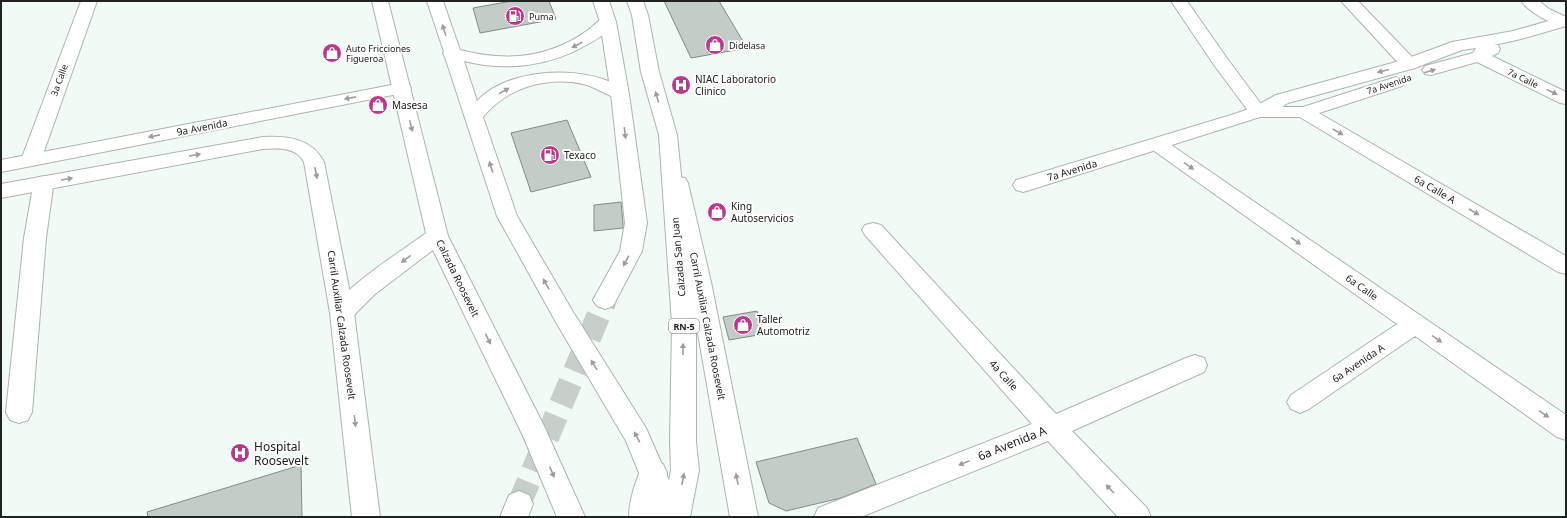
<svg xmlns="http://www.w3.org/2000/svg" width="1567" height="518" font-family="'Noto Sans',sans-serif">
  <rect width="100%" height="100%" fill="#f2faf5"/>
  <path fill="#c4ccc7" stroke="#838b87" d="M512,1H549L556,19L480,33L473,8Z
    M664,1H719L747,48L691,58Z
    M567,120L591,177L531,192L511,133Z
    M621,202L623,223V228L594,231V205Z
    M757,311L764,334L729,340L723,317Z
    M857,438L876,484L841,498L786,511L769,503L756,462Z
    M301,465L302,517H148L147,512Z"/>
  <g fill="none" stroke-linecap="round" stroke-linejoin="round">
    <path stroke="#c8cfcb" stroke-width="24" stroke-dasharray="24 12" stroke-linecap="butt" d="M519,504L605,300"/>
    <defs>
      <path id="street" d="M81,1H97L41,160L38,164L31,166L24,164L21,160Z
        M1171,1H1187L1226,57L1267,112L1264,116L1258,117L1252,116L1214,65Z
        M1341,1H1358L1415,60L1418,64L1415,68L1409,69L1403,68Z
        M1521,1H1539L1549,9L1566,17V26C1554,27 1528,11 1521,1Z
        M1304,107L1310,108L1566,256V274L1558,272L1298,116L1295,112L1298,108Z
        M1157,138L1164,140L1566,415V440L1557,437L1415,336L1309,409L1300,413L1291,409L1287,402L1291,395L1397,324L1150,148L1147,144L1150,140Z
        M46,176L53,177L56,182L53,187L46,238L32,412L28,420L19,423L10,420L6,412L24,238L33,187L39,177Z
        M873,223L881,225L1056,414L1186,358L1195,355L1204,358L1207,365L1204,372L1072,431L1147,508L1151,517H1118L1048,441L861,517H814L818,508L1032,424L865,235L862,230L865,225Z"/>
      <path id="secondary" d="M1566,16V26L1521,39L1494,45H1498L1500,49L1498,53L1492,56L1566,92V104L1560,103L1477,62L1431,75L1425,74L1422,70L1425,66L1473,53L1476,48L1462,50L1415,68L1288,103L1282,107H1303L1396,77L1402,78L1405,82L1402,86L1310,116L1304,117H1260L1030,190L1023,192L1016,190L1013,185L1016,180L1231,115L1252,108L1276,95L1403,60L1452,42L1513,31Z
        M402,83L408,84L411,88L408,92L1,172V160Z
        M263,137C288,136 311,138 324,162L354,313L380,517H352L330,313L304,162C297,147 277,148 263,149L1,198V184Z
        M678,177L685,178L688,183L711,282L758,517H730L689,282L668,183L671,178Z
        M653,461L663,464L667,473L657,509V517H629C629,500 636,480 643,464Z"/>
      <path id="primary" d="M593,1H609L616,22L629,94L647,223L642,251L613,306L605,309L597,306L593,300L620,251L625,223L611,94L600,22Z
        M627,1H643L648,15L659,72L677,135L696,324V442L699,470L690,517H662L671,470L670,442L672,324L659,135L641,72L632,15Z
        M519,491L529,495L533,504L528,517H500L509,495Z"/>
      <path id="highway" d="M372,1H388L448,236L545,428L585,517H557L523,436L433,250L375,294L350,319L342,322L334,319L330,313C345,286 399,253 426,233Z
        M427,1H443L460,50C488,57 520,60 549,50C561,46 574,40 585,32C591,29 596,22 602,19C606,17 609,18 614,19L616,22C610,31 599,38 590,43C552,66 506,72 464,61L477,101C506,70 571,66 608,81C616,84 624,87 629,94L626,98L620,99C607,96 596,87 583,84C547,76 506,88 483,117L517,216L573,312L646,428L685,517H657L626,441L557,324L497,216L445,57L443,53L444,52Z"/>
    </defs>
    <use href="#street" stroke="#acb4b0" stroke-width="2"/>
    <use href="#secondary" stroke="#acb4b0" stroke-width="2"/>
    <use href="#primary" stroke="#acb4b0" stroke-width="2"/>
    <use href="#highway" stroke="#acb4b0" stroke-width="2"/>
    <use href="#street" fill="#fff" fill-rule="evenodd"/>
    <use href="#secondary" fill="#fff" fill-rule="evenodd"/>
    <use href="#primary" fill="#fff" fill-rule="evenodd"/>
    <use href="#highway" fill="#fff" fill-rule="evenodd"/>
  </g>
  <defs><path id="oneway-solid" d="M-6-.8H1V-3.2L6.5 0L1 3.2V.8H-6Z"/></defs>
  <g fill="#9b9c9b">
    <use href="#oneway-solid" transform="translate(444 30) rotate(-108)"/>
    <use href="#oneway-solid" transform="translate(577 45) rotate(153)"/>
    <use href="#oneway-solid" transform="translate(1383 71) rotate(165)"/>
    <use href="#oneway-solid" transform="translate(1430 71) rotate(-16)"/>
    <use href="#oneway-solid" transform="translate(504 91) rotate(-29)"/>
    <use href="#oneway-solid" transform="translate(1552 92) rotate(26)"/>
    <use href="#oneway-solid" transform="translate(657 97) rotate(-106)"/>
    <use href="#oneway-solid" transform="translate(350 98) rotate(169)"/>
    <use href="#oneway-solid" transform="translate(411 126) rotate(77)"/>
    <use href="#oneway-solid" transform="translate(1338 132) rotate(30)"/>
    <use href="#oneway-solid" transform="translate(625 133) rotate(83)"/>
    <use href="#oneway-solid" transform="translate(154 136) rotate(169)"/>
    <use href="#oneway-solid" transform="translate(195 155) rotate(-10)"/>
    <use href="#oneway-solid" transform="translate(1189 166) rotate(35)"/>
    <use href="#oneway-solid" transform="translate(491 167) rotate(-108)"/>
    <use href="#oneway-solid" transform="translate(316 173) rotate(79)"/>
    <use href="#oneway-solid" transform="translate(67 179) rotate(-10)"/>
    <use href="#oneway-solid" transform="translate(1474 212) rotate(30)"/>
    <use href="#oneway-solid" transform="translate(1296 241) rotate(35)"/>
    <use href="#oneway-solid" transform="translate(406 259) rotate(143)"/>
    <use href="#oneway-solid" transform="translate(626 261) rotate(117)"/>
    <use href="#oneway-solid" transform="translate(546 284) rotate(-120)"/>
    <use href="#oneway-solid" transform="translate(488 339) rotate(64)"/>
    <use href="#oneway-solid" transform="translate(1437 339) rotate(35)"/>
    <use href="#oneway-solid" transform="translate(683 349) rotate(-90)"/>
    <use href="#oneway-solid" transform="translate(594 365) rotate(-121)"/>
    <use href="#oneway-solid" transform="translate(1544 414) rotate(35)"/>
    <use href="#oneway-solid" transform="translate(355 421) rotate(83)"/>
    <use href="#oneway-solid" transform="translate(637 437) rotate(-117)"/>
    <use href="#oneway-solid" transform="translate(964 463) rotate(158)"/>
    <use href="#oneway-solid" transform="translate(552 472) rotate(67)"/>
    <use href="#oneway-solid" transform="translate(683 479) rotate(-79)"/>
    <use href="#oneway-solid" transform="translate(737 479) rotate(-101)"/>
    <use href="#oneway-solid" transform="translate(1110 489) rotate(-134)"/>
  </g>
  <defs>
    <symbol id="fuel-disc" viewBox="-11 -11 22 22"><circle r="9.5" fill="#b83b8a" stroke="#fff"/><path d="M-5.5-6h7V0h2V4h1.3V-2.5L3-4.5l.8-.8L6-3V5H2.5V1h-1V6h-7ZM-4.2-4.7v3.2H.2V-4.7Z" fill="#fff"/></symbol>
    <symbol id="shop-disc" viewBox="-11 -11 22 22"><circle r="9.5" fill="#b83b8a" stroke="#fff"/><path d="M-5-2.5h2.3a2.7 3.5 0 0 1 5.4 0H5L5.5 6h-11ZM-1.5-2.5h3a1.5 2.3 0 0 0-3 0Z" fill="#fff"/></symbol>
    <symbol id="hospital-disc" viewBox="-11 -11 22 22"><circle r="9.5" fill="#b83b8a" stroke="#fff"/><path d="M-5-5h3v3.5h4V-5h3V5h-3V1.5h-4V5h-3Z" fill="#fff"/></symbol>
  </defs>
  <g fill-rule="evenodd">
    <use href="#fuel-disc" x="504" y="5" width="22" height="22"/>
    <use href="#shop-disc" x="704" y="34" width="22" height="22"/>
    <use href="#shop-disc" x="321" y="42" width="22" height="22"/>
    <use href="#hospital-disc" x="670" y="74" width="22" height="22"/>
    <use href="#shop-disc" x="367" y="94" width="22" height="22"/>
    <use href="#fuel-disc" x="539" y="144" width="22" height="22"/>
    <use href="#shop-disc" x="706" y="201" width="22" height="22"/>
    <use href="#shop-disc" x="732" y="314" width="22" height="22"/>
    <use href="#hospital-disc" x="229" y="442" width="22" height="22"/>
  </g>
  <g text-anchor="middle" dominant-baseline="central" stroke-width="4" stroke-linejoin="round" paint-order="stroke">
    <g font-size="9" fill="#202321" stroke="#fff" text-anchor="start">
      <text x="529" y="16">Puma</text>
      <text x="729" y="45">Didelasa</text>
      <text x="346" y="48">Auto Fricciones<tspan x="346" dy="10">Figueroa</tspan></text>
    </g>
    <g font-size="9" fill="#202321" stroke="#fff">
      <text transform="translate(1523 78) rotate(26)">7a Calle</text>
      <text transform="translate(59 80) rotate(-70)">3a Calle</text>
      <text transform="translate(1389 84) rotate(-18)">7a Avenida</text>
    </g>
    <rect fill="#fff" stroke="#636564" stroke-width="1" x="669" y="319" width="30" height="14" rx="3"/>
    <g font-size="9" font-weight="bold" fill="#202321">
      <text x="684" y="326">RN-5</text>
    </g>
    <g font-size="10" fill="#202321" stroke="#fff" text-anchor="start">
      <text x="695" y="79">NIAC Laboratorio<tspan x="695" dy="12">Clinico</tspan></text>
      <text x="392" y="105">Masesa</text>
      <text x="564" y="155">Texaco</text>
      <text x="731" y="206">King<tspan x="731" dy="12">Autoservicios</tspan></text>
      <text x="757" y="319">Taller<tspan x="757" dy="12">Automotriz</tspan></text>
    </g>
    <g font-size="10" fill="#202321" stroke="#fff">
      <text transform="translate(202 127) rotate(-11)">9a Avenida</text>
      <text transform="translate(1072 170) rotate(-17)">7a Avenida</text>
      <text transform="translate(1435 189) rotate(30)">6a Calle A</text>
      <text transform="translate(678 257) rotate(-95)">Calzada San Juan</text>
      <text transform="translate(458 278) rotate(64)">Calzada Roosevelt</text>
      <text transform="translate(1362 287) rotate(35)">6a Calle</text>
      <text transform="translate(342 325) rotate(82)">Carril Auxiliar Calzada Roosevelt</text>
      <text transform="translate(708 326) rotate(79)">Carril Auxiliar Calzada Roosevelt</text>
      <text transform="translate(1358 363) rotate(-34)">6a Avenida A</text>
      <text transform="translate(1004 375) rotate(48)">4a Calle</text>
    </g>
    <g font-size="12" fill="#202321" stroke="#fff">
      <text transform="translate(1012 443) rotate(-22)">6a Avenida A</text>
    </g>
    <g font-size="12" fill="#202321" stroke="#fff" text-anchor="start">
      <text x="254" y="446">Hospital<tspan x="254" dy="14">Roosevelt</tspan></text>
    </g>
  </g>
  <rect width="1567" height="518" fill="none" stroke="#202321" stroke-width="4"/>
</svg>
